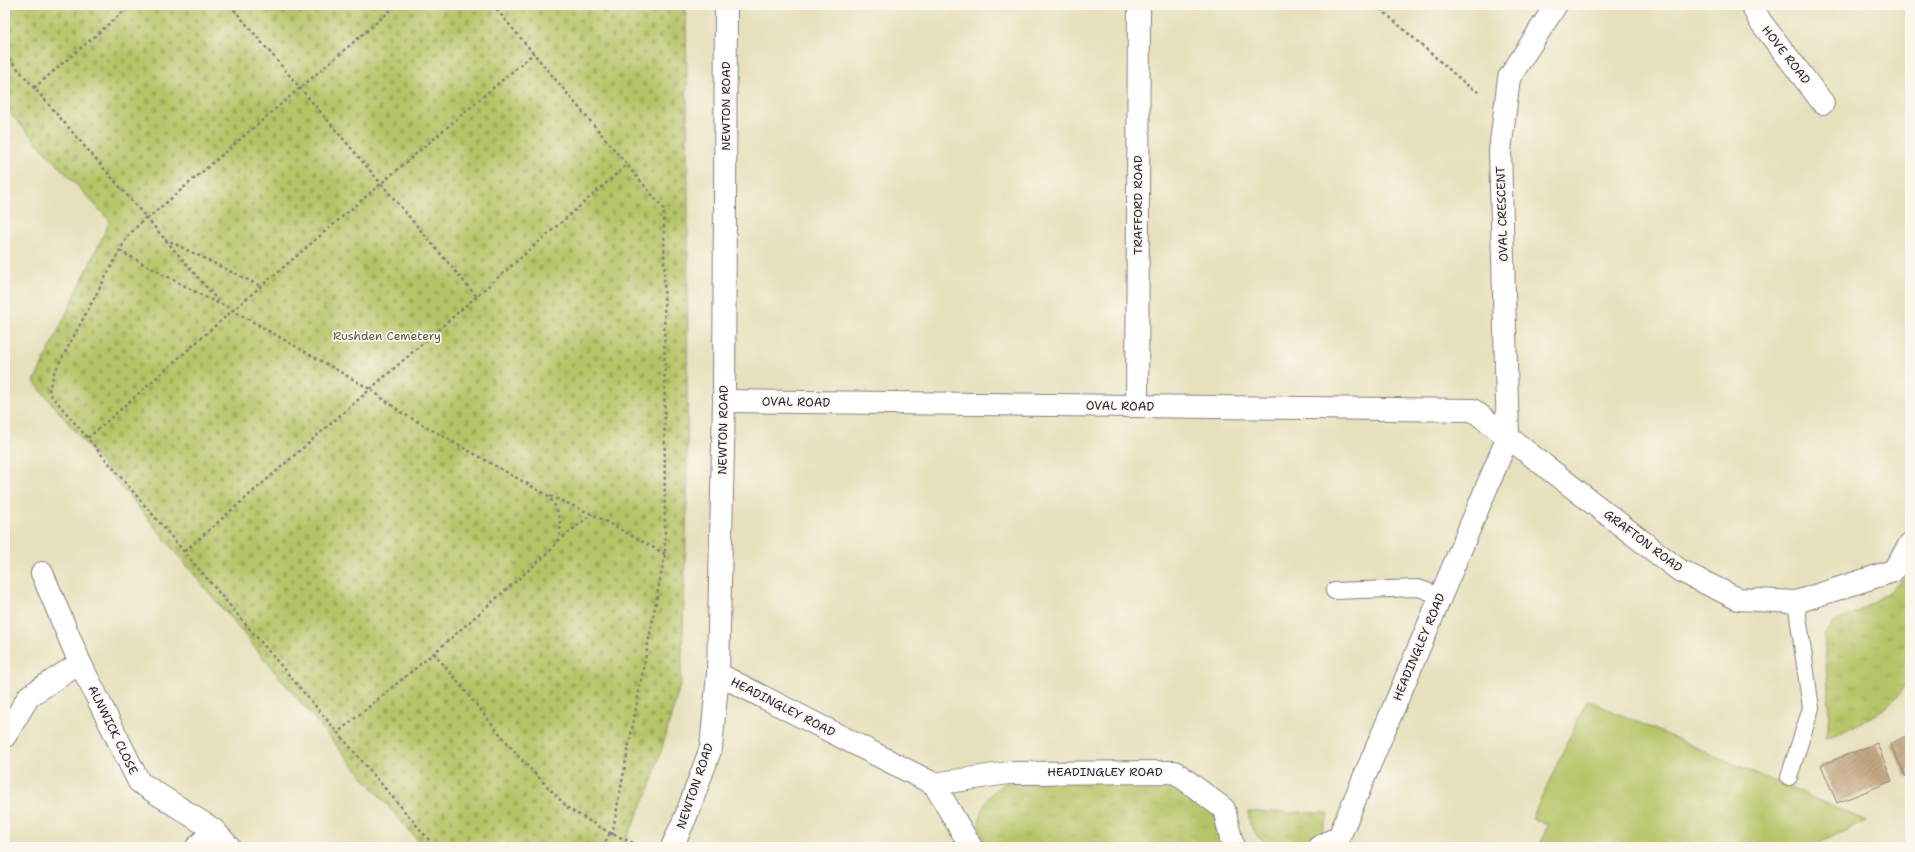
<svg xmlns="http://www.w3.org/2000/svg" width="1915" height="852" font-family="'Shantell Sans',sans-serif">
  <defs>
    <pattern id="grass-tufts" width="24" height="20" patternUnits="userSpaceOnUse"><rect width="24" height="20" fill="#b5c466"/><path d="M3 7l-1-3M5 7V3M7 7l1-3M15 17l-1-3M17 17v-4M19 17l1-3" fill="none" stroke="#9ba859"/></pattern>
    <pattern id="cemetery-stones" width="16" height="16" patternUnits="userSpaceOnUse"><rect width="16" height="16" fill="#b5c466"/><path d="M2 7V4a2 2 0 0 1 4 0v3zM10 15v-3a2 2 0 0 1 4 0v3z" fill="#9ba859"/></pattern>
    <pattern id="building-hatch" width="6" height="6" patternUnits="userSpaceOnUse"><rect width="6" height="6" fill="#c5a783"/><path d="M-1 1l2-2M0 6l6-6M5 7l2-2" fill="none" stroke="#a0886c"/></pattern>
  </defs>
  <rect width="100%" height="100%" fill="#fbf7ec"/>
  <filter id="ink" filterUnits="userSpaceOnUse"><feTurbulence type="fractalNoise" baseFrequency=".025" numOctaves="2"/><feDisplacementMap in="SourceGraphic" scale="8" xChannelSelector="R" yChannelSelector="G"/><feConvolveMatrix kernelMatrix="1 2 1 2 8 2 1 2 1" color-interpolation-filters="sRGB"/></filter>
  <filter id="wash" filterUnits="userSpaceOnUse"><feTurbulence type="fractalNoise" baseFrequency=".012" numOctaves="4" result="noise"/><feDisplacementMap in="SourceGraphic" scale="16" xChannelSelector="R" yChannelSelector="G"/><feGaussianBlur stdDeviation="0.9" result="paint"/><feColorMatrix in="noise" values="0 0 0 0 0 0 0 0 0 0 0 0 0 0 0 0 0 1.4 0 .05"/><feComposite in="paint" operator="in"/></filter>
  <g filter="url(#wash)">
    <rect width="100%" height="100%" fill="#e7e0bc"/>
    <path fill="url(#grass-tufts)" stroke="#6c7350" d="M1910,573V678C1904,688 1897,698 1889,705C1875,716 1842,733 1826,738L1828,729L1829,706L1824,636L1833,623L1859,611L1889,592Z
      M1152,778L1180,785L1211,810L1220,823L1225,847H986C972,822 982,798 1004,783Z
      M1248,812L1328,813L1329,814L1321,836L1312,842L1272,844L1265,842L1257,836L1250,824Z"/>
    <path fill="url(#cemetery-stones)" stroke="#6c7350" d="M5,5H686L688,197L687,510L681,683L651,785L623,847H423L336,745L34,382L110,221L5,108Z"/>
    <path fill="#b5c466" stroke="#6c7350" d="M1587,700L1866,821L1811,847H1539L1548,825L1532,818Z"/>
    <g id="blocks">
      <path fill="url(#building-hatch)" d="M1910,734V775L1906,777L1890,744Z
        M1877,743L1892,781L1837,803L1821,765Z"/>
    </g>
  </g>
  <g filter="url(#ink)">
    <use href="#blocks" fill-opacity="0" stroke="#84817c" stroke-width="1"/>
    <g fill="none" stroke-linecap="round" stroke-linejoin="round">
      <defs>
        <path id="service" d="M1334,591L1418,588L1441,596
          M1789,777L1811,708L1796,602"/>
        <path id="minor" d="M1752,5L1760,21L1823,103
          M724,401L1473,410L1679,570L1738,599L1796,602L1893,571L1910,544
          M1137,406L1139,5
          M42,573L80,663L139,782L214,830L229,847
          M718,674L934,784L971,847
          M5,736L29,696L80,663
          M934,784L1008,773L1175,772L1224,809L1233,847
          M197,847L214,830
          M1319,847L1339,837L1508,437L1500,151L1509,78L1556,5"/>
        <path id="tertiary" d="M672,847L686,816L711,748L718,674L724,401L726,5"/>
      </defs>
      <use href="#service" stroke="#84817c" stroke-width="18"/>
      <use href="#minor" stroke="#84817c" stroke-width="24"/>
      <use href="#tertiary" stroke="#84817c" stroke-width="24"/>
      <path stroke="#84817c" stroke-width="2.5" stroke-dasharray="3 3" stroke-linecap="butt" d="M230,5L477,297
        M493,5L664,209L665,554L612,835
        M1376,5L1468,86L1480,93
        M5,54L220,303L370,389L402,413L547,495C559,506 565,529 556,543C554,547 550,550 548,553L434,653L337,733
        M34,88L131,5
        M146,217L127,237L54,373L49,389L51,395L435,847
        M147,219L397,5
        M165,239L260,286
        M120,251L207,298L218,303
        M88,438L232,311L534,53
        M550,496L592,514L665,554
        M558,541L592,514
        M185,551L628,164
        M434,653L518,756L569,809L610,833L643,847
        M603,847L610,833"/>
      <use href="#service" stroke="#fff" stroke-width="16"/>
      <use href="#minor" stroke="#fff" stroke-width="22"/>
      <use href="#tertiary" stroke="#fff" stroke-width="22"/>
    </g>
  </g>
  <g text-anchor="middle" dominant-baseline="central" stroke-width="3.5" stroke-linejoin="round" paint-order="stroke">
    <g font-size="12" fill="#22223b" stroke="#fbf7ec">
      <text transform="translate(1786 55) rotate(52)">HOVE ROAD</text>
      <text transform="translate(726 106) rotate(-90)">NEWTON ROAD</text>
      <text transform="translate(1138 205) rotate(-90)">TRAFFORD ROAD</text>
      <text transform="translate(1502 214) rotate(-92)">OVAL CRESCENT</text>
      <text transform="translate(796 402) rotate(1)">OVAL ROAD</text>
      <text transform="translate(1120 406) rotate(1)">OVAL ROAD</text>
      <text transform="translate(723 430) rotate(-89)">NEWTON ROAD</text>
      <text transform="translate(1643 541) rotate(37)">GRAFTON ROAD</text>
      <text transform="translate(1419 647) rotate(-67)">HEADINGLEY ROAD</text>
      <text transform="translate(783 707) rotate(27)">HEADINGLEY ROAD</text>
      <text transform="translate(113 730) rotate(64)">ALNWICK CLOSE</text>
      <text x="1105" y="772">HEADINGLEY ROAD</text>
      <text transform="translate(695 786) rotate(-71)">NEWTON ROAD</text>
    </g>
    <g font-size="12" fill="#555b4a" stroke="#fbf7ec">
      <text x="387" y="336">Rushden Cemetery</text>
    </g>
  </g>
  <rect width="1915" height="852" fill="none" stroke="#fbf7ec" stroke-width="20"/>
</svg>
